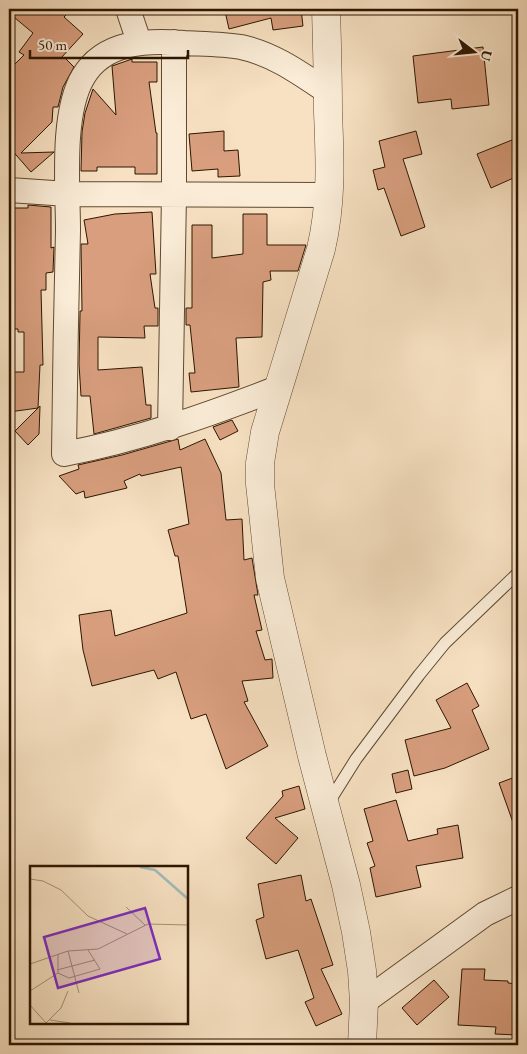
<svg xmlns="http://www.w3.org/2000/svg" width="527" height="1054" font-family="'EB Garamond',serif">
  <rect width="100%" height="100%" fill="#f7e1c2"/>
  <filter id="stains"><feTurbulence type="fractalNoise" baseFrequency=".004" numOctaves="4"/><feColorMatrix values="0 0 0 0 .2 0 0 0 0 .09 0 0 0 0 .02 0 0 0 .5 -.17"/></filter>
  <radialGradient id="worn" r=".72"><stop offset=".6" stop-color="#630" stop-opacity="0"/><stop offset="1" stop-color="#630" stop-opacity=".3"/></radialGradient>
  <path fill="#d89e7e" stroke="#2c1600" d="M9,9H72L64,17L83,34L61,58H65L74,67L63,87L58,107H53L52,122L21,153L54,152L31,172L9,147V70L24,55L19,52L33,33L9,13Z
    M234,9H301L303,26L273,30L271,18L229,29L225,11Z
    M483,47L489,105L452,109L451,99L418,103L413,56Z
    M132,59V62H157V82H149L156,133H157V174H135V167H97V171H81L82,132L85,113L93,89L116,115L112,66Z
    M224,131V151L238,150L240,176L218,177V169L192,171L189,134Z
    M416,131L422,154L403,159L425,227L401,236L384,188L378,190L373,170L385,167L379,141Z
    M512,140L518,155V176L491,188L477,154Z
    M28,205L51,207V248L54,247L53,272L46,273V290H41L43,365H40L38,408L9,412V372H24V332H18V329H9L10,208H28Z
    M152,212L156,274H150L155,308H158V326H144L145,338L98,337V370L142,367L146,405H151V418L94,434L90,396H81L79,364L80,314V311H82L81,244H88L84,220L115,214Z
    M243,214H267V245H306L298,271H270L271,280L263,282L262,337L236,338L239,387L191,392L189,373H195L190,325H186V308H192V225H212V258L243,254Z
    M40,406L39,434L28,445L15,431Z
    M232,420L238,431L220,440L213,427Z
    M178,439L180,450L205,439L221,473L226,520L242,519L244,560L252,558L258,595H254L262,630L256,631L265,660L272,659L273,678L242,681L248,701L244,702L268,746L226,769L206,714L191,719L176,672L158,679L154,670L92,686L83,650L79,615L111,610L115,636L187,613L178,556H175L168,530L189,524L181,467L141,476L140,474L124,481L127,488L85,498L84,491L76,494L59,476L79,469L78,465L122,455Z
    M467,683L479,706L472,710L489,749L445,768L414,776L405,740L451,728L436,700Z
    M408,770L412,789L396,793L392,774Z
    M518,776V831H516L499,783Z
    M299,786L305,809L275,818L298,838L276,864L246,838L283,796L282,791Z
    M396,800L408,841L438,834L437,829L458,825L463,858L416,866L421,887L376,897L370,868L375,866L367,843L373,841L364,809Z
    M301,875L306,901L311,899L333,965L321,969L342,1014L316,1026L305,1002L314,998L298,950L266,959L256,920L264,917L258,884Z
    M462,969H485L484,980L508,981V983L518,984V1035L495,1034L496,1027L458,1025Z
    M434,980L449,997L417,1025L402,1008Z"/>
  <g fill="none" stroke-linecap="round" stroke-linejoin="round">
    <defs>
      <path id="service" d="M329,802L356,759L419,675L445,643L518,573"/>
      <path id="minor" d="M128,9L139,42
        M9,190L68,194L330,195
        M278,388C208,415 138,440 64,454C65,379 66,305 68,230C68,188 61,114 83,77C104,41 147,40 184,43C203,44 223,44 241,47C274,54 301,74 328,92
        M170,428L174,194V42
        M364,1002L485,914L518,898"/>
      <path id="tertiary" d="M326,9C327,43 328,78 328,112C330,159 332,202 321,249L265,432L260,463V484L270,578L312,756L346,885L356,932L362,971L364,1002L362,1045"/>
    </defs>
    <use href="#service" stroke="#5f4930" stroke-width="13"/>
    <use href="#minor" stroke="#5f4930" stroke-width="26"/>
    <use href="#tertiary" stroke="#5f4930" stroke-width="29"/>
    <use href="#service" stroke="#faecd7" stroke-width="11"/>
    <use href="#minor" stroke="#faecd7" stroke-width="24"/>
    <use href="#tertiary" stroke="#faecd7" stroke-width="28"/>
  </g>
  <g transform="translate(30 866)">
    <rect width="158" height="158" fill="#f7e1c2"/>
    <path fill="none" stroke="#a0bbbb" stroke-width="2.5" d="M110,1L125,4L158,33"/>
    <path fill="none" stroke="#a69074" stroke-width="1" d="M0,13L13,15L31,24L58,50L97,68M96,41L115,59M38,85L49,127M28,88V107L39,112L70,103L58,84M0,98L38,85L68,83L118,58L158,59M27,104L65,94M0,125L28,107M0,139L16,157M20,154L40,157M16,157L31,142L38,125"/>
    <path fill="#7b2cbf" fill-opacity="0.15" stroke="#7b2cbf" stroke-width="2.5" d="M115,42L130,93L28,122L14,71Z"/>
    <rect width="158" height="158" fill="none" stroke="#2c1600" stroke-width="2.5"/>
  </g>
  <rect width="527" height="1054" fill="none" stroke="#f7e1c2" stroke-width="30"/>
  <rect x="10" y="10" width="507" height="1034" fill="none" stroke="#2c1600" stroke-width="2.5"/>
  <rect x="15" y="15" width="497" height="1024" fill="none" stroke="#2c1600"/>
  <g transform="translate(474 52) rotate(106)" stroke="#faecd7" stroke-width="4" paint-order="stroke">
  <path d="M0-4L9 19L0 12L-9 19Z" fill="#2c1600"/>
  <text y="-8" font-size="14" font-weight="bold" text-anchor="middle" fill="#2c1600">U</text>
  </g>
  <path d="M30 50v8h158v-8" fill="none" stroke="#2c1600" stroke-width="2.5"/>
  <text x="38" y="50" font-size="15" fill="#2c1600" stroke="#faecd7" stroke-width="4" paint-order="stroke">50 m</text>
  <rect width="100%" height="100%" filter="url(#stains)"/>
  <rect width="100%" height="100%" fill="url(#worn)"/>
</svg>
